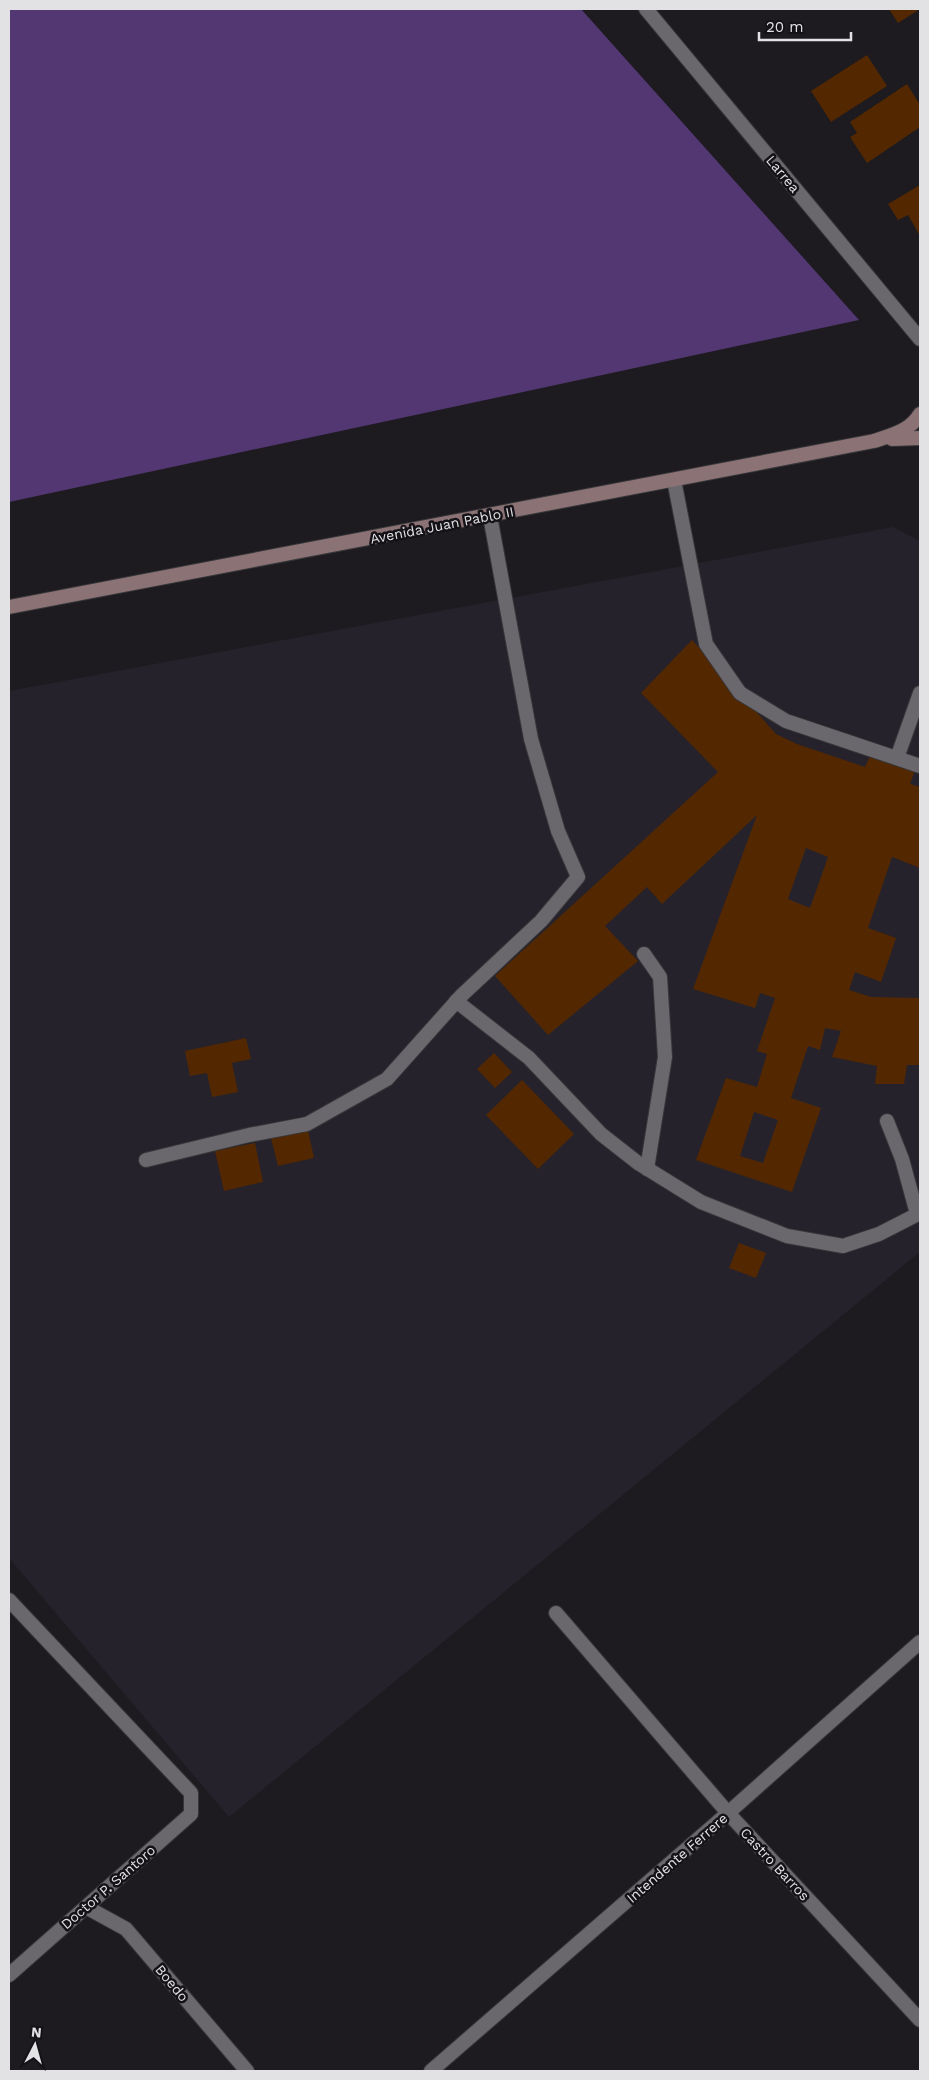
<svg xmlns="http://www.w3.org/2000/svg" width="929" height="2080" font-family="'Work Sans',sans-serif">
  <rect width="100%" height="100%" fill="#1d1b1f"/>
  <path fill="#26222c" d="M893,527L920,541V1252L229,1817L9,1558V691Z"/>
  <path fill="#523772" d="M9,9H581L859,320L9,502Z"/>
  <path fill="#532801" fill-rule="evenodd" d="M889,9H920L898,23Z
    M867,55L887,86L831,122L811,91Z
    M907,84L920,105V127L867,163L850,137L857,133L850,122Z
    M920,185V236L908,215L898,220L888,204Z
    M692,640L776,734L797,744L865,767L871,754L915,770L910,784L920,787V868L892,857L868,928L896,938L881,982L855,972L849,990L871,997L920,998V1065H907L904,1084H875L877,1066L832,1057L841,1031L825,1028L820,1050L808,1046L791,1098L821,1108L792,1192L696,1160L726,1078L757,1087L767,1054L757,1051L775,998L760,993L755,1008L693,989L757,815L662,904L647,887L605,926L638,961L548,1035L495,976L718,772L641,693ZM806,848L828,857L810,908L788,899ZM754,1112L778,1120L763,1163L740,1156Z
    M246,1038L251,1059L232,1063L238,1092L212,1097L207,1073L190,1076L185,1051Z
    M494,1053L512,1072L495,1088L477,1069Z
    M522,1080L574,1134L538,1169L486,1115Z
    M307,1126L314,1158L278,1166L270,1134Z
    M255,1143L263,1182L224,1191L215,1151Z
    M739,1243L766,1253L756,1278L729,1268Z"/>
  <g fill="none" stroke-linecap="round" stroke-linejoin="round">
    <defs>
      <path id="service" d="M674,480L706,644L740,693L786,721L920,766
        M897,758L920,693
        M644,954L660,977L665,1057L647,1169
        M456,1001L529,1058L601,1134L638,1163L701,1202L787,1236L843,1246L879,1234L920,1213
        M887,1121L902,1159L917,1214
        M146,1160L249,1135L307,1124L387,1079L462,995L541,921L578,877L558,831L531,739L490,516"/>
      <path id="minor" d="M646,9L920,339
        M9,1600L191,1793V1814L9,1975
        M556,1613L728,1813L920,2020
        M86,1907L126,1929L247,2071
        M431,2071L728,1813L920,1642"/>
      <path id="secondary" d="M892,439L920,438
        M9,607L874,441C892,435 910,431 920,414"/>
    </defs>
    <use href="#service" stroke="#373639" stroke-width="16"/>
    <use href="#minor" stroke="#373639" stroke-width="16"/>
    <use href="#secondary" stroke="#373639" stroke-width="16"/>
    <use href="#service" stroke="#6a686d" stroke-width="14"/>
    <use href="#minor" stroke="#6a686d" stroke-width="14"/>
    <use href="#secondary" stroke="#8b7275" stroke-width="14"/>
  </g>
  <g text-anchor="middle" dominant-baseline="central" stroke-width="5" stroke-linejoin="round" paint-order="stroke">
    <g font-size="14" fill="#e2e1e4" stroke="#141216">
      <text transform="translate(783 174) rotate(50)">Larrea</text>
      <text transform="translate(442 525) rotate(-11)">Avenida Juan Pablo II</text>
      <text transform="translate(677 1858) rotate(-41)">Intendente Ferrere</text>
      <text transform="translate(775 1864) rotate(47)">Castro Barros</text>
      <text transform="translate(108 1887) rotate(-41)">Doctor P. Santoro</text>
      <text transform="translate(172 1983) rotate(50)">Boedo</text>
    </g>
  </g>
  <rect width="929" height="2080" fill="none" stroke="#e2e1e4" stroke-width="20"/>
  <g transform="translate(35 2045) rotate(6)" stroke="#141216" stroke-width="4" paint-order="stroke">
  <path d="M0-4L9 19L0 12L-9 19Z" fill="#e2e1e4"/>
  <text y="-8" font-size="14" font-weight="bold" text-anchor="middle" fill="#e2e1e4">N</text>
  </g>
  <path d="M759 32v8h92v-8" fill="none" stroke="#e2e1e4" stroke-width="2.5"/>
  <text x="766" y="32" font-size="15" fill="#e2e1e4" stroke="#141216" stroke-width="4" paint-order="stroke">20 m</text>
</svg>
